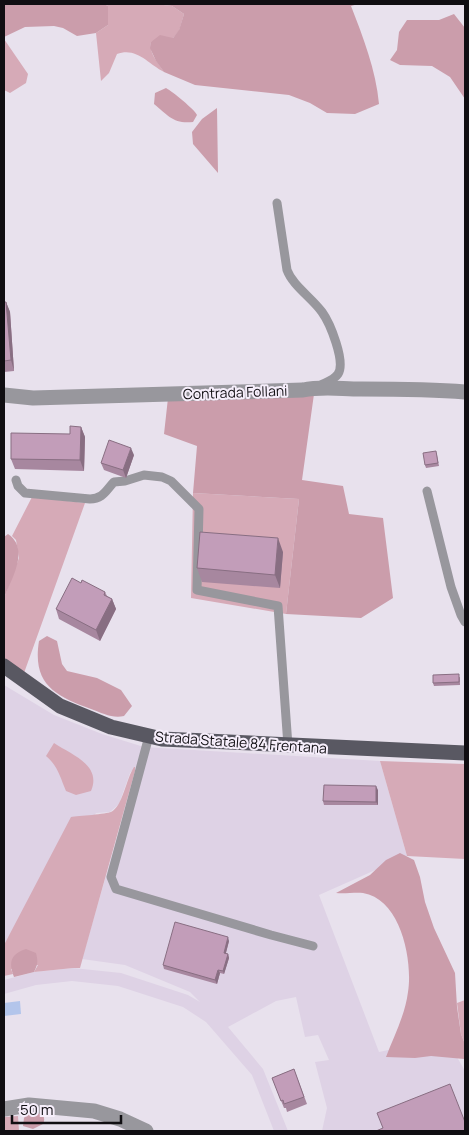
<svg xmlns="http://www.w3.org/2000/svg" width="469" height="1135" font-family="Manrope,sans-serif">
  <rect width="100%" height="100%" fill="#e8e1ed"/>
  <path fill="#ded2e5" d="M4,685L54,715L102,734L144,747L380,761L407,856L319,895L379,1052L446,1038L465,1071V1131H322L327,1108L315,1062L329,1060L318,1035L305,1037L296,997L276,1001L228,1027L263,1069L288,1131H274L252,1075L206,1022L183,1007L118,986L72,981L36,985L4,994V980L34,972L73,968L121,973L188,995L200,1002L190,992L125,965L82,959L136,772L135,767L130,773L119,804L110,812L96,813L4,952Z"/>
  <path fill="#d6aab7" d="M104,4H155L172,6L184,14L179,31L173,38L151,42C149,54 158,62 164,72C148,64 137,47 117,54L109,73L101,81L96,33L108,25V6Z
    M4,39L28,74L26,83L10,93L4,90Z
    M193,493L299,499L286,614L191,598Z
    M32,497L85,503L24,673L4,659V598L19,558L16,540L12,536Z
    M54,743C72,755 102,765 91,791L76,795L66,791C60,777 58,766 46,756Z
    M380,761L465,764V859L407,856Z
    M134,767H135V771L80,968H73L34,972L38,965L11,969L13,974L4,976V945L71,817C78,816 107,814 111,812C123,806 126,779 134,767Z
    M465,1000V1044L461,1034L457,1003Z
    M18,1116L19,1131H4V1117Z"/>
  <path fill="#cb9dab" d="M4,4H104L108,6V25L96,33L77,36L63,28L54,26L25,27L4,37Z
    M155,4H358L351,6C363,37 376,70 379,104L355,114L327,113L310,103L289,95L195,85L164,72L156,61L150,48L151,42L160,35L173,38L179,30L184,14L172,6Z
    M454,14L465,28V99L450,77L432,66L400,65L390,60L397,50L399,32L407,20H439Z
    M166,88C173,92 194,109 197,115L193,122C173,124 169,116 154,104L155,93Z
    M217,108L218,173L193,144L192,132L202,119Z
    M314,394L302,480L343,486L349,514L383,518L393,598L361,618L286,614L299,499L193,493L197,446L164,434L168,398Z
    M8,534C30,549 12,578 4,598V537Z
    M47,636L57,641L62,664L67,671L97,678L121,690L132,706L124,716C113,719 102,713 91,709C55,696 32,684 39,641Z
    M400,853L414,860L420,877L425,902L434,928L455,973L457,1007L461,1034L465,1044L464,1059L431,1056L415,1058L386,1057C394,1036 405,1015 408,992C413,961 401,899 363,893C355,892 345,894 336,893L370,875L386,860Z
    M26,949L36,953C38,961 38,964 34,972L14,977C8,962 11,954 26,949Z
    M38,1110C43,1115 46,1117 43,1124L33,1129L23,1126L24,1118L28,1113Z"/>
  <path fill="#b3c5eb" d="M20,1001L21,1014L4,1016V1003Z"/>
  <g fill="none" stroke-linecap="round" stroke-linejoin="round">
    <path stroke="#98979d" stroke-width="9" d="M277,203L287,270C293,286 311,297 322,312C330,323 346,362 338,374C334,380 327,382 321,385
      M16,480L18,486L25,493L90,499C103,499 106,490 114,482L125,481L144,475L162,477L171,481L199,509L197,590L278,606L288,746
      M427,491L451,587L461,615L465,622
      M149,736L111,877L116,889L271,935L313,946"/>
    <path stroke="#98979d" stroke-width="15" d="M4,395L33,398L303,390C322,386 341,389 361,389C396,389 430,389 465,392
      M4,1109L29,1105L94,1111L120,1119L146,1131"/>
    <path stroke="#595862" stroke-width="15" d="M4,666L60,706L111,727L162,739L465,753"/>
  </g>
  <path fill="#a7879f" d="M4,302H6L10,312L14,371L4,372Z
    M81,427L85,437L84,471L15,469L11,459L70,434Z
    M134,455L126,478L104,470L101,463Z
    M437,455L439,466L426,468L425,465Z
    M283,552L280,588L202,582L197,568Z
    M81,583L105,592L107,596L112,599L116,609L100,641L59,619L56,609Z
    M460,677V685L434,686L433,683Z
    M378,790V805H324L323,801Z
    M229,941L226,953L228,954L229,958L224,974L220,973L217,984L164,969L163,965Z
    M294,1069L307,1104L287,1112L286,1108H284L272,1078Z"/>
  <path fill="#886e82" d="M6,302L10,312L14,371L11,360Z
    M81,427L85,437L84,471L80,460Z
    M131,448L134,455L126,478L123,470Z
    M278,538L283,552L280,588L275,575Z
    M112,599L116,609L100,641L96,630Z
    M376,786L378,790V805L376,802Z
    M228,937L229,941L225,956L224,953Z
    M228,954L229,958L224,974L223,971Z
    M218,970L220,973L217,984L215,980Z"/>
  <path fill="#c29db9" stroke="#886e82" d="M4,302H6L11,360L4,361Z
    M70,426L81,427L80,460L11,459V433L70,434Z
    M109,440L131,448L123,470L101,463Z
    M436,451L438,463L425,465L423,453Z
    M200,532L278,538L275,575L197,568Z
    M72,578L81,583L82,580L105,592L104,595L112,599L96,630L56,609Z
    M459,674V682L433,683V675Z
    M324,785L376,786V802L323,801Z
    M175,922L228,937L224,953L228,954L223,971L218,970L215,980L163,965Z
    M294,1069L304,1097L284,1104L283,1100L281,1101L272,1078Z
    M450,1084L465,1122V1131H376L383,1128L377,1113Z"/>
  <g text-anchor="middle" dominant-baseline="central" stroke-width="4" stroke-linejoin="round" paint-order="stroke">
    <g font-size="14" fill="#100e12" stroke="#f6eefb">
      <text transform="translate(235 392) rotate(-2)">Contrada Follani</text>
      <text transform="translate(241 742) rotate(4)">Strada Statale 84 Frentana</text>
    </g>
  </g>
  <rect width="469" height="1135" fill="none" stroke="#100e12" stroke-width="10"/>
  <path d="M12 1115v8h109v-8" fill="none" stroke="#100e12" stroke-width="2.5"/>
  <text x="20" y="1115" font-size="15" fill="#100e12" stroke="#f6eefb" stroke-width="4" paint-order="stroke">50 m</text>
</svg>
